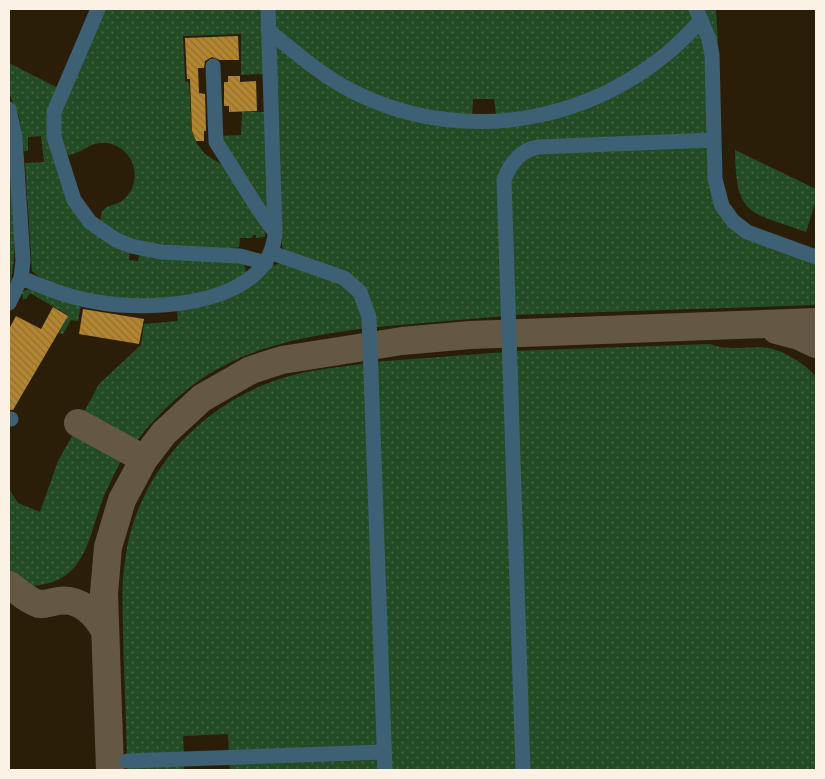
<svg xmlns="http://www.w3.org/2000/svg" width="825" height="779" font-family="Raleway,sans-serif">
  <defs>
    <pattern id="green-dots" width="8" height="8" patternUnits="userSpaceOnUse" patternTransform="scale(1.25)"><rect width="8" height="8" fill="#244c24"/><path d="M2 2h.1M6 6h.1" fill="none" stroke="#456644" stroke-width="1.8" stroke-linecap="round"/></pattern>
    <pattern id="building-back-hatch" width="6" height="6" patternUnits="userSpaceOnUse" patternTransform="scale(1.25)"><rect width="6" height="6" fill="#b3852f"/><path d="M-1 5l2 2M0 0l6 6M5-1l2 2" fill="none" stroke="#8f7037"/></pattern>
  </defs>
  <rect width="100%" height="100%" fill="#2b1e08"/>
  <path fill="url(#green-dots)" d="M102,9H262L264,74L241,75V34L183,36L185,81L189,82L192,132L197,144L205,154L224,166L266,229L265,237L256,238V235H253L252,238H240L239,247C217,252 95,250 101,215C103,205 114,206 122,201C138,190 139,164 124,151C117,145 108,142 99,143C87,145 80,154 68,155L56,135L55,124Z
    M274,9H690L693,21L637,69L555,109L496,114L494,99H473L472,116L413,110L338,79L275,26Z
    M702,9H716L718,44Z
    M699,33L706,52L709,132L706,135L558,141L507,167L505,316L377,327L374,323L370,303L284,250L282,246L276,50L278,47L396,114L563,115Z
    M9,63L58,88L53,104L81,223L85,222L130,248L129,260L138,261L140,251L244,264L247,274C234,280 219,290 205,294C162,304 65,302 32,271L25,163L44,162L41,136L28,137V151H24L19,116L9,93Z
    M242,112H266L270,215L219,136L241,135Z
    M707,143V160L720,212L816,263V305L511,315L508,180L529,154Z
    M735,150L816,189V200L806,232C748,211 736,217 735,150Z
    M9,154C11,196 20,248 9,289Z
    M284,261L352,288L367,328C263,342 202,358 134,444L82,416L99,384L141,345L144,324L178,321L177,310Z
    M29,289L81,304L78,321L71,320L63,334L59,333L68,315L30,293L26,299H23L22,292Z
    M710,344C729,352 747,345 767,348C783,350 806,364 816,377V770H526L512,351Z
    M506,352L520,770H386L373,362Z
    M368,363L382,745L229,754L228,734L183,736L184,756L127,758C126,716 124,674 123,633C123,608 121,584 125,561C135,478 195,410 271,382C301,370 336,368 368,363Z
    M76,429L124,455C117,469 110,482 104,496C87,540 86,585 28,586L9,572V489L18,503L40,512L58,461Z
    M378,755L382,770H230L229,760Z
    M184,762V770H128V764Z"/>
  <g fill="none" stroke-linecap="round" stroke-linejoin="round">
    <path stroke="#645844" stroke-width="28" d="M776,330L799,336L816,344
      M78,423L144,459
      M9,585C18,591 28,601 39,604C46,605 51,602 58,601C80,597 96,615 105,631
      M110,770L104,593L108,547L122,500L144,459L164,433L202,398L251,370L282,360L402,341L470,335L816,322"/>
  </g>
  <path fill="url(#building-back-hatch)" d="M238,36L239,60H220L212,57L205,61L204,68H198L199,93L205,94L206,131H204V141H196L192,131L190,79H187L185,38Z
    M228,76H240V82L256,81L257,111L229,112V106H224V82H228Z
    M53,307L68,316L13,410H9V329L16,316L41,329Z
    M83,309L144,319L139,344L79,334Z"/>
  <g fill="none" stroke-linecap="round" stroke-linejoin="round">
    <path stroke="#3e6075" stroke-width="15" d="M98,9L54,112V137L74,200L90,222L116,240L131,246L161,252L240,256L266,263
      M696,9L709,39L712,55L715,179L722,206L733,221L747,232L816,257
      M268,30C296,53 322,76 354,92C472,151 615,119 701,20
      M213,66L216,142L259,210L275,232
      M9,109L15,137L23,261L21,278L9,303
      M272,253L344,278L360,292L369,317L385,770
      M21,278C46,288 70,298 97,302C152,312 271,306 275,232L268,9
      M9,419H11
      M127,761L384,752
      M523,770L504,180C510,164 520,150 538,147L713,140"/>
  </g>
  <rect width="825" height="779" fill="none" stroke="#fbf2e5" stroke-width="20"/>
</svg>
